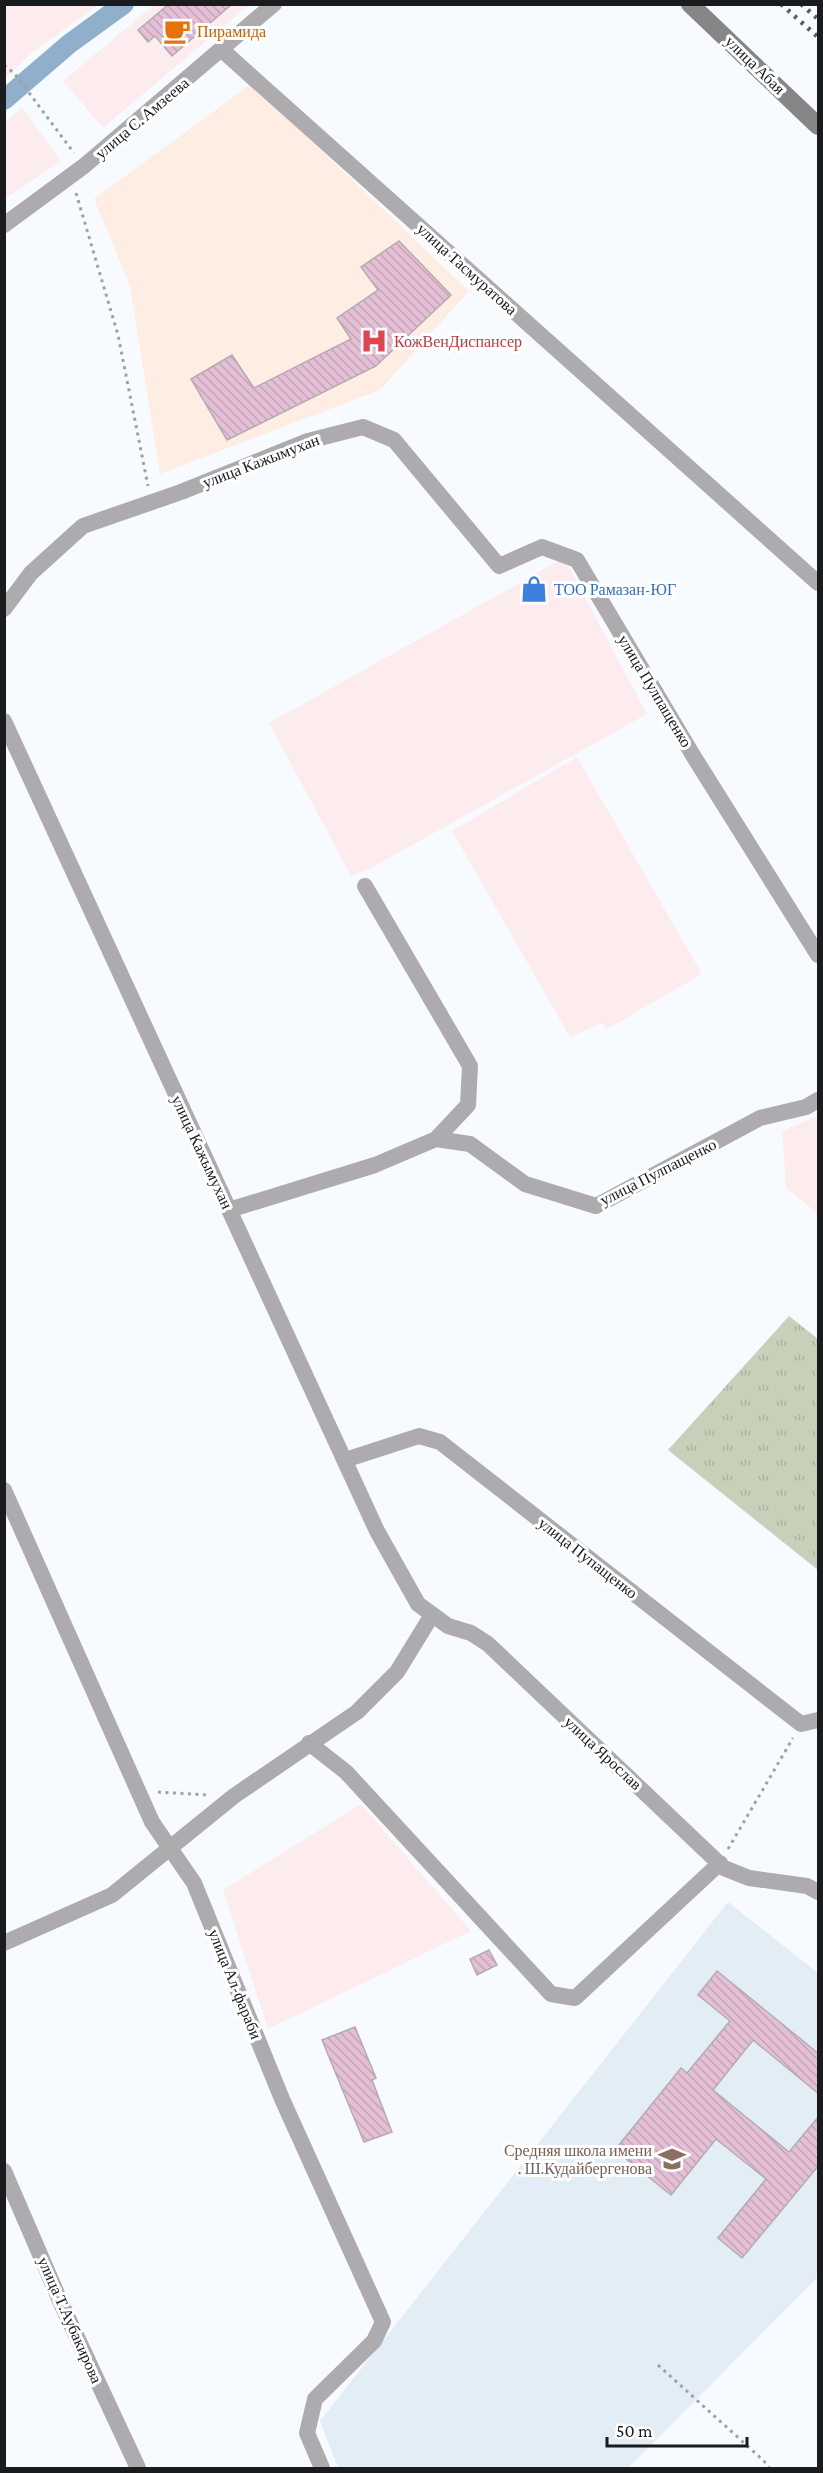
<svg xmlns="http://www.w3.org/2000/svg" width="823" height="2473" font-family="'Crimson Pro',serif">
  <defs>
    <pattern id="park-tufts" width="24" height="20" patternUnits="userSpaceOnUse" patternTransform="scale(1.5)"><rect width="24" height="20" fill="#c7d1ba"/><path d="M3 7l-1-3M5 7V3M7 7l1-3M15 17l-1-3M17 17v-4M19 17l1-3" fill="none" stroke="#aab39f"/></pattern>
    <pattern id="building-back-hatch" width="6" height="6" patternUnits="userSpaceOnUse" patternTransform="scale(1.5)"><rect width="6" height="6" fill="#e5bfd5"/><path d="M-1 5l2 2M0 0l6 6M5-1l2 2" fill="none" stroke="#c4a4b6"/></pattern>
  </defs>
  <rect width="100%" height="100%" fill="#f7fbff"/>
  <path fill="#fdeced" d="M5,4H98V5L29,55L5,79Z
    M154,5H249L103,128L63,81Z
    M22,107L61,161L5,199V123Z
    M564,558L647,714L375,866L351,876L269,723Z
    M577,757L702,974L607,1029L601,1023L570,1037L452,831Z
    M818,1116V1214L786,1188L782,1131Z
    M361,1804L471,1931L268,2029L223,1890Z"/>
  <path fill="#feede2" d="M251,84L469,291L380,390L160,474L130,286L94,199Z"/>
  <path fill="#e3edf6" d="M728,1902L818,1973V2277L628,2468H338L320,2421Z"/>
  <path fill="url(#park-tufts)" d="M789,1316L818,1339V1570L668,1450Z"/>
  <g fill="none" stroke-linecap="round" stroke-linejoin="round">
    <path stroke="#90afca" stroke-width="20" d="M4,100L69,44L124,4"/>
  </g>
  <path fill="url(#building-back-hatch)" stroke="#b1adaf" stroke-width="1.5" d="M169,4H232L172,56L155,36L148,42L138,30Z
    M399,241L451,295L376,366L227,440L191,379L232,355L254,388L351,339L337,318L378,290L361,267Z
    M489,1950L497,1965L477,1975L470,1959Z
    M717,1971L819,2054V2094L753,2040L713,2090L789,2152L819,2116V2165L742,2258L718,2238L766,2179L716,2139L671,2195L615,2150L681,2068L687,2073L730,2021L698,1995Z
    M355,2027L376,2078L372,2080L392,2132L364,2142L322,2040Z"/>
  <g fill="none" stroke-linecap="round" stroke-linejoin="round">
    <path stroke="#9fa2a5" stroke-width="3" stroke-dasharray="3 4.5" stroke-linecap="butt" d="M4,65L15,74L74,153
      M76,193L118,335L148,486
      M158,1792L208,1795
      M728,1849L793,1738
      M658,2365L764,2461L769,2468"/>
    <path stroke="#adabad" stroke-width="16" d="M222,50L818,583
      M4,225L84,166L274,4
      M4,609L31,573L83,526L181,492L308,441L363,427L394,440L499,566L542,547L577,560L694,757L818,955
      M4,721L377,1531L418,1604L448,1626L471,1633L488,1644L724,1868L749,1878L807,1886L818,1892
      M365,886L470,1066L468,1105L436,1139
      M229,1210L375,1165L436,1139L470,1144L525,1184L596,1206L760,1118L806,1107L818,1100
      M345,1460L419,1436L440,1442L801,1724L818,1720
      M4,1490L152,1822L194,1883L282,2099L383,2322L374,2341L315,2399L307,2433L322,2468
      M309,1743L346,1772L551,1994L575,1998L720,1863
      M4,1943L112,1895L234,1796L357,1712L397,1672L432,1615
      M4,2171L61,2303L138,2468"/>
    <path stroke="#888587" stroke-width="18" d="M690,4L818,126"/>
    <path stroke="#5b5d5e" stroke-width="4.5" stroke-dasharray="3 6" stroke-linecap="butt" d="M781,4L818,37
      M801,4L818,19"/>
  </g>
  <defs>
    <symbol id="cafe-bare" viewBox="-9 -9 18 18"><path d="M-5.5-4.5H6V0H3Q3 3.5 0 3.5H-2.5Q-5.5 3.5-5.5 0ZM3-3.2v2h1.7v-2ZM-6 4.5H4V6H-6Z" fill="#e8710a" stroke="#fff" stroke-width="2.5" paint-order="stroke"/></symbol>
    <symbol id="hospital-bare" viewBox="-9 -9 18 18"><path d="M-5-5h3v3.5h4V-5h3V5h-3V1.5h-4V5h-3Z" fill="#e0444e" stroke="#fff" stroke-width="2.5" paint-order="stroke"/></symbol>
    <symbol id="shop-bare" viewBox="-9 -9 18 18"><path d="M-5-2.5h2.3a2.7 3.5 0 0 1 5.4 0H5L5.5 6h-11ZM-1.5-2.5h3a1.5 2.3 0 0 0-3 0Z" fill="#3f7fe0" stroke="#fff" stroke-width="2.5" paint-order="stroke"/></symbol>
    <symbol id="school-bare" viewBox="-9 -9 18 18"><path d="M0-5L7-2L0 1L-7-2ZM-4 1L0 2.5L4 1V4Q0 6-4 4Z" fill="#8d6e63" stroke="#fff" stroke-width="2.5" paint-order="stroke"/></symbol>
  </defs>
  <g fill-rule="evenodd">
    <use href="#cafe-bare" x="158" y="12" width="38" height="38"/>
    <use href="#hospital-bare" x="355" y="322" width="38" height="38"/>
    <use href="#shop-bare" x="515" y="570" width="38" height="38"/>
    <use href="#school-bare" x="653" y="2140" width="38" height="38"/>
  </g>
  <g text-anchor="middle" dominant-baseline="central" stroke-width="6" stroke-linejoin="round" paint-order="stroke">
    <g font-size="16" fill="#c56008" stroke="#fff" text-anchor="start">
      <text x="197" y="31">Пирамида</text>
    </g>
    <g font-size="16" fill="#1a1b1c" stroke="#fff">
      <text transform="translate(755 65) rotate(44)">улица Абая</text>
      <text transform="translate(142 118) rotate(-40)">улица С. Амзеева</text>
      <text transform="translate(467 269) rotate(42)">улица Тасмуратова</text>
      <text transform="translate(261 461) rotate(-21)">улица Кажымухан</text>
      <text transform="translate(655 691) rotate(59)">улица Пулпащенко</text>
      <text transform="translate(202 1152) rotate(65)">улица Кажымухан</text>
      <text transform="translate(658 1172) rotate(-27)">улица Пулпащенко</text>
      <text transform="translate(588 1558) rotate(38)">улица Пупащенко</text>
      <text transform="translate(603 1753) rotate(43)">улица Ярослав</text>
      <text transform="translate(235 1984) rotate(68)">улица Ал-фараби</text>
      <text transform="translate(70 2320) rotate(66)">улица Т.Аубакирова</text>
    </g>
    <g font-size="16" fill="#be3a42" stroke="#fff" text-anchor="start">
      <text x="394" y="341">КожВенДиспансер</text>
    </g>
    <g font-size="16" fill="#366cbe" stroke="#fff" text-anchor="start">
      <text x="554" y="589">ТОО Рамазан-ЮГ</text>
    </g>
    <g font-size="16" fill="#785e54" stroke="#fff" text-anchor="end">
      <text x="652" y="2150">Средняя школа имени<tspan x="652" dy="18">. Ш.Кудайбергенова</tspan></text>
    </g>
  </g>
  <rect width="823" height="2473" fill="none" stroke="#1a1b1c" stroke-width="12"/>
  <path d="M607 2437v9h140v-9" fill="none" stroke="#1a1b1c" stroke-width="3"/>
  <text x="616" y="2437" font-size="18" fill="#1a1b1c" stroke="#ffffff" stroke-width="4.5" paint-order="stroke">50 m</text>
</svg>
